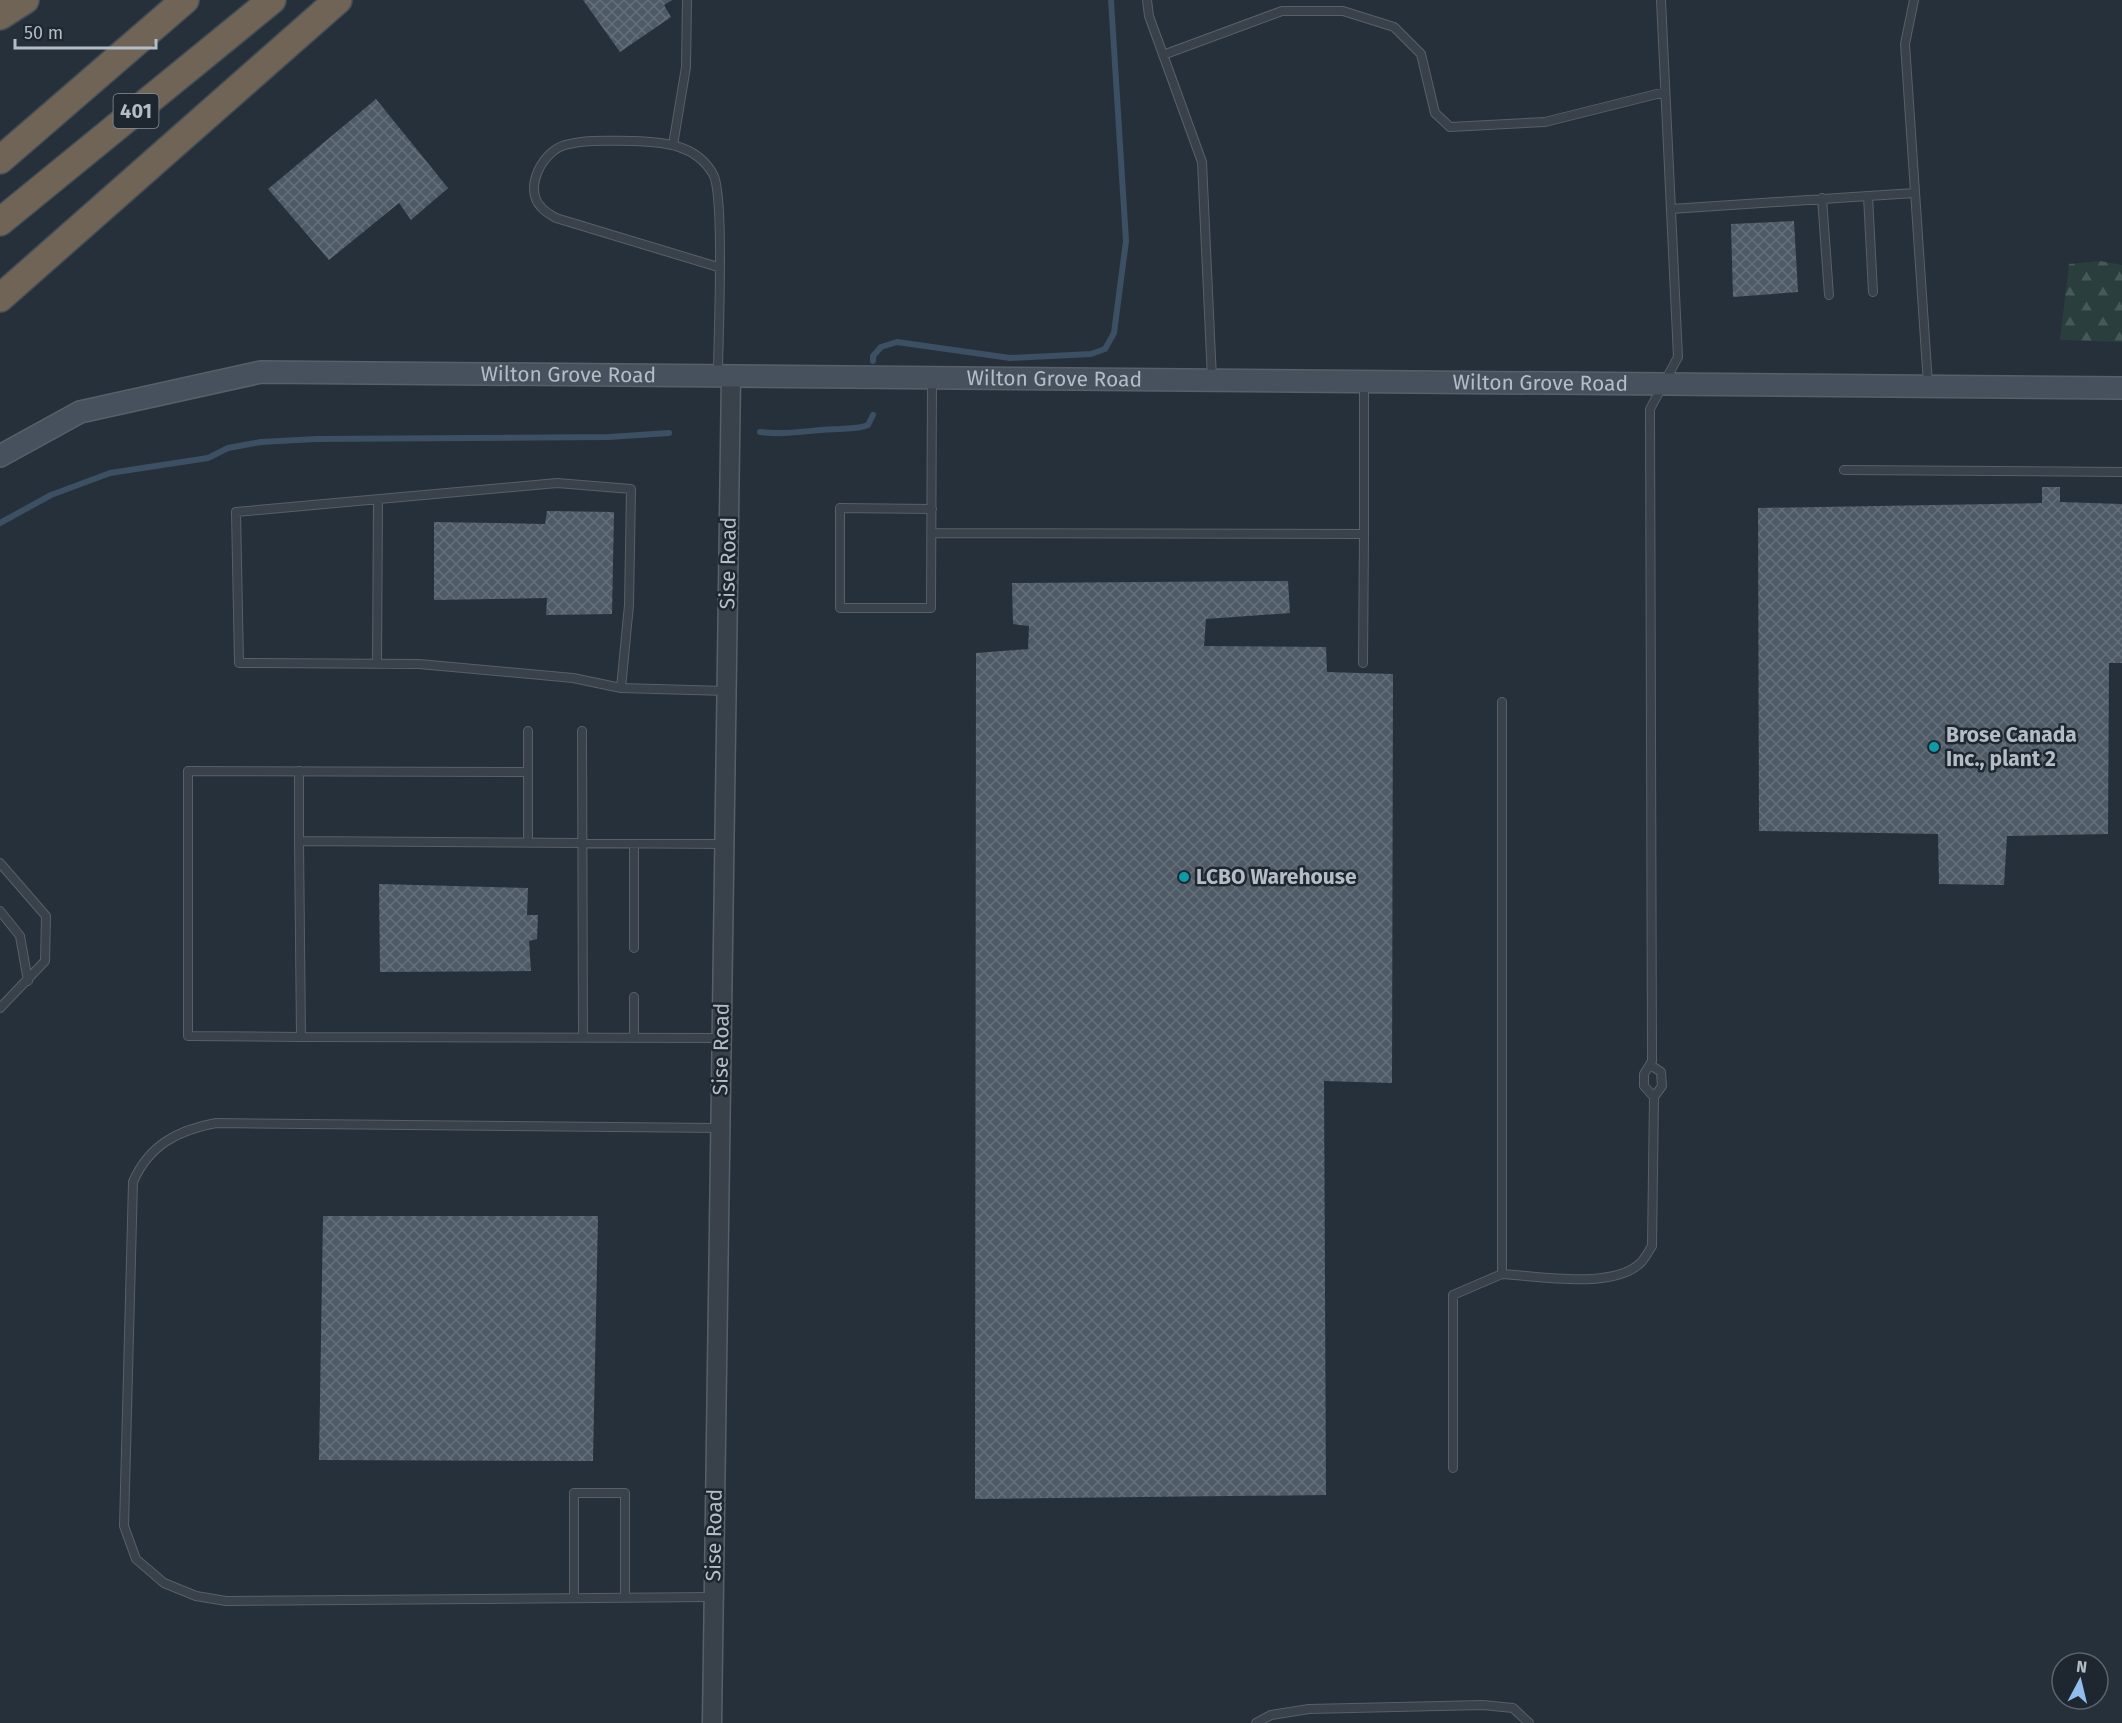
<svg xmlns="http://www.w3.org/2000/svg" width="2122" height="1723" font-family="'Fira Sans',sans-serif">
  <defs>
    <pattern id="forest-firs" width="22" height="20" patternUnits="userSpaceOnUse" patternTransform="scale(1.5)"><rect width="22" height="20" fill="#2a3e3d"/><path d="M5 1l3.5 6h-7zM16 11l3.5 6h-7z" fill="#465858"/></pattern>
    <pattern id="building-cross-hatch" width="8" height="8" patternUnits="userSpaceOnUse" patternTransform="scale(1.5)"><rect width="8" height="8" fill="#4e5a65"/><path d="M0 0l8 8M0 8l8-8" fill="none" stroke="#65707a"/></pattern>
  </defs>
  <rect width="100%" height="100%" fill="#25303a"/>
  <path fill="url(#forest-firs)" d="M2100,261L2122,265V342L2060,340L2069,264Z"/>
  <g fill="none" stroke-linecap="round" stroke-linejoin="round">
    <path stroke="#3d4f62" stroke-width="6" d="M873,361V356L881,347L897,342L1010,358L1091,354L1105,349L1114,333L1126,241L1111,0
      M760,432C787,436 813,429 840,429C851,428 858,429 868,425L873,415
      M0,523L51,495L110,473L208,458L228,448L261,442L316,439L609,437L669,433"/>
  </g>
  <path fill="url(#building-cross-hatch)" d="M583,0H672L664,5L671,17L620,52Z
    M376,99L448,188L411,220L399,203L329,260L268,189Z
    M1794,221L1798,292L1733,297L1731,224Z
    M2042,487H2060V502L2122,504V663H2109L2108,834L2007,836L2004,885L1939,884L1938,834L1759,831L1758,508L2042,503Z
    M547,511L614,512L612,614L546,615L547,598L434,600V522L545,524Z
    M1288,581L1290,613L1206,619L1204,646L1326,647L1327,672L1393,674L1392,1083L1324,1081L1326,1495L975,1499L976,653L1028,649L1029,626L1013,624L1012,583Z
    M379,884L528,888L527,915H538L537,939L529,941L531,971L380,972Z
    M323,1216H598L593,1461L319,1460Z"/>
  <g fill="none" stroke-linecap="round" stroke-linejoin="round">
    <defs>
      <path id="service" d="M1147,0L1149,16L1202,162L1212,379
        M1914,0L1905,44L1928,384
        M1163,55L1282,11H1343L1394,27L1421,54L1435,113L1450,127L1545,122L1665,92
        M673,145L686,67L687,0
        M1868,196L1915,193
        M1822,198L1829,295
        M1671,209L1868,196L1873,292
        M718,267L556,218C551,215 545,212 541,207C523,188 543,151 565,145C588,139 610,141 633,141C663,142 696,144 713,174C725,194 718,341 718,374
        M1844,470L2122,472
        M932,509L840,508V608H931L932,379
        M932,533L1364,534V383
        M1363,663L1364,534
        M377,664L378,500
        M621,688L629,605L631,489L557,483L236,512L239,663L419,664L573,678L621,688L726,691
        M1502,702V1274C1538,1276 1609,1289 1638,1265C1644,1261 1648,1252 1652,1246L1654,1097L1662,1086L1661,1072L1652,1066
        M528,731V843
        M582,731L583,1035
        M299,771V841
        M0,863L46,916L45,961L0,1008
        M0,911L20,936L28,981
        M634,948V844
        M634,1036V997
        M301,1037L188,1036V771L527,772
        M721,1038L301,1037L299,841L724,844
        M1654,1097L1644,1086V1074L1652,1061L1650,409L1678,357L1661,0
        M1453,1468V1295L1502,1274
        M712,1597L226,1601L196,1596L164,1583L136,1559L124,1526L133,1182C149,1145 178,1130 216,1123L720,1128
        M574,1598V1493H625V1597
        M1256,1723L1271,1715L1309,1709L1483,1705L1513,1708L1529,1723"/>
      <path id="tertiary" d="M712,1723L731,376"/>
      <g id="secondary">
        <path id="s1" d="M0,456L80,412L261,372L2122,388"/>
      </g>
      <path id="motorway" d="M0,16L25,0
        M0,160L185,0
        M0,222L272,0
        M0,298L338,0"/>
    </defs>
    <use href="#service" stroke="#576068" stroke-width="10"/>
    <use href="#tertiary" stroke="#576068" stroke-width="21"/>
    <use href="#secondary" stroke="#576068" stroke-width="24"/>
    <use href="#motorway" stroke="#444d55" stroke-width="30"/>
    <use href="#service" stroke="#39424a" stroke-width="8"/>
    <use href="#tertiary" stroke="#39424a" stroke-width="18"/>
    <use href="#secondary" stroke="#47515d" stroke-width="21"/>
    <use href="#motorway" stroke="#706457" stroke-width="27"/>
  </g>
  <g fill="#0f9aa8" stroke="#1e272f" stroke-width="2">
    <circle cx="1934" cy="747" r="6"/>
    <circle cx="1184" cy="877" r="6"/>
  </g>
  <g text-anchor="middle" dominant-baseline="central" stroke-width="5" stroke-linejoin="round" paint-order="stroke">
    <rect fill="#1e272f" stroke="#879099" stroke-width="1.5" x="113.5" y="94" width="45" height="34" rx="4.5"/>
    <g font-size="20" font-weight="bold" fill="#b4bdc6">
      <text x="136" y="111">401</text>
    </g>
    <g font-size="21" fill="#b4bdc6" stroke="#1e272f">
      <text stroke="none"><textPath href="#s1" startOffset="584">Wilton Grove Road</textPath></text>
      <text stroke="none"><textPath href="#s1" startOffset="1070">Wilton Grove Road</textPath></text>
      <text stroke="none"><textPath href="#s1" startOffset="1556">Wilton Grove Road</textPath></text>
      <text transform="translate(728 563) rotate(-89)">Sise Road</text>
      <text transform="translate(721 1049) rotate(-89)">Sise Road</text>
      <text transform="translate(714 1535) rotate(-89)">Sise Road</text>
    </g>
    <g font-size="21" font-weight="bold" fill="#b4bdc6" stroke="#1e272f" text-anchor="start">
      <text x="1946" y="735">Brose Canada<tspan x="1946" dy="24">Inc., plant 2</tspan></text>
      <text x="1196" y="877">LCBO Warehouse</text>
    </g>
  </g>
  <g transform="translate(2080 1681) rotate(7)"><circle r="28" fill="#1e272f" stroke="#5a636b" stroke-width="1.5"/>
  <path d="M0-4.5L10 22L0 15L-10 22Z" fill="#92bdee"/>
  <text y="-9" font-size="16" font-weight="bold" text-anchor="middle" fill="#b4bdc6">N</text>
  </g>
  <path d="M15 39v9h141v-9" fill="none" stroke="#b4bdc6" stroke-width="3"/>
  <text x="24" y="39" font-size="18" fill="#b4bdc6" stroke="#1e272f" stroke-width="4.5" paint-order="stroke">50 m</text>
</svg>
